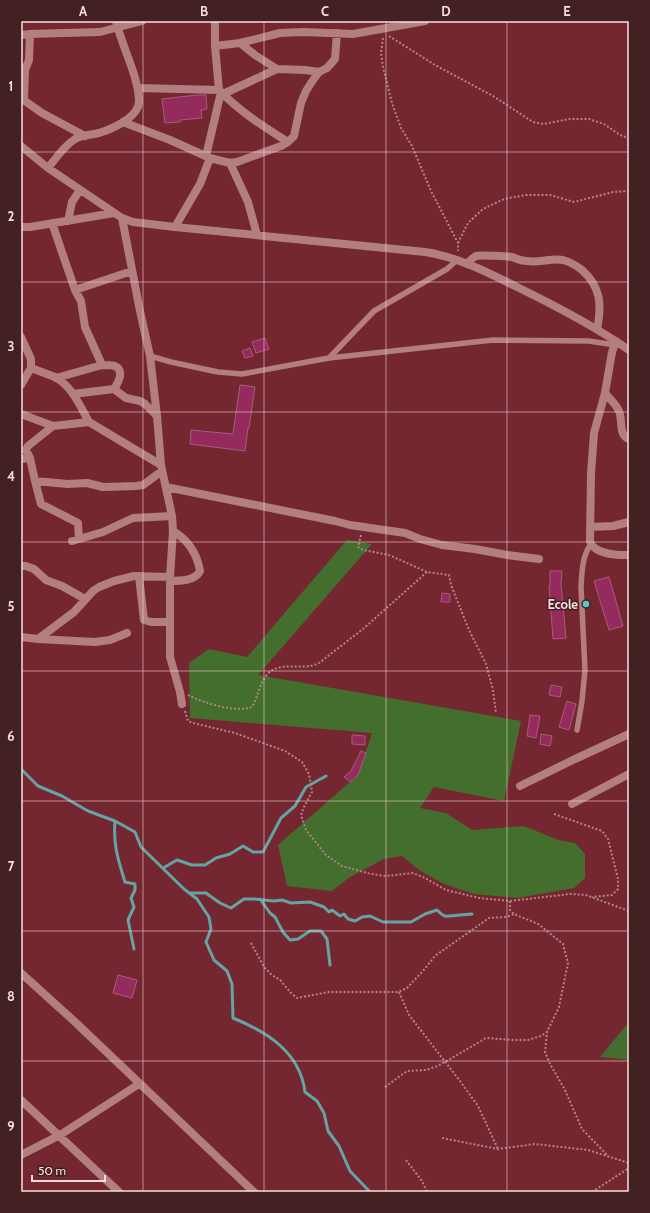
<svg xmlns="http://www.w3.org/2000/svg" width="650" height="1213" font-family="Cabin,sans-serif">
  <rect width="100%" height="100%" fill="#752731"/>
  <path fill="#436e2d" d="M347,540L372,544L258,675L521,721L504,801L434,787L420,808L446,813L472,830L524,826L558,840L575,843L585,854V878L574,888L518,898L474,894L444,884L419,870L402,856L384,859L350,877L332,891L287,886L278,845L358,775L372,733L190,718L189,663L209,649L247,657Z
    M629,1022V1060L600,1057Z"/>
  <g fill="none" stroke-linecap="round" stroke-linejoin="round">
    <path stroke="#66a3a4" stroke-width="3" d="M21,769L38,786L62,796L88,811L115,821L135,832L141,847L184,889L197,899L209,917L211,929L206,942L214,960L227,971L232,984L233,1018C267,1032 300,1052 305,1092L317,1101L324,1113L328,1131L339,1146L350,1171L370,1192
      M115,821C113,845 118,859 125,882L135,884V890L131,898L134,907L128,920L134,949
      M163,868L177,860L192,865H205L216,858L230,854L243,846L253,852H263L281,818L295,806L306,787L326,776
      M191,893H206L220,903L231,908L244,899H254L274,901L282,900L291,903L310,902L324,907L329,912L332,910L340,916L344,914L348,919L355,921L362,917L370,916L383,922H411L425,914L437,910C439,912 442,915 445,916C448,917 468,914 472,914
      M260,899L270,913L275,917L283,932L290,940L298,939L310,931H321L327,939L330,965"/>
  </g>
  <path fill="#952b5c" stroke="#aa5b7a" d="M197,95H206L207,109L201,110L202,118L180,120V122L165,123L162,99Z
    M265,338L269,349L256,353L252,342Z
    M250,348L253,356L245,358L242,351Z
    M240,385L255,387L249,428H248L245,451L190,444L191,430L233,434Z
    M550,571H562L561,584L566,638L553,639L549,586H550Z
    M609,577L623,626L609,630L594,581Z
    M442,593L450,594V602H441Z
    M551,685L562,687L560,697L549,695Z
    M567,701L576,704L569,730L559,727Z
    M530,715L540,716L536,738L527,736Z
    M541,734L552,736L550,746L540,744Z
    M352,735L365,736V745L352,744Z
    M361,751L366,753L358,775L350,782L344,777L351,771Z
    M118,975L137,980L132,998L113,993Z"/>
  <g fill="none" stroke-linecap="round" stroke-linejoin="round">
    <path stroke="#b88287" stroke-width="2" stroke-dasharray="2 2" stroke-linecap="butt" d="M389,36L435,65L493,96L533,122L543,124L570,119H589L604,124L620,135L629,138
      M383,38L381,53L383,67L392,103L401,128L412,146L431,191L458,243V251
      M458,243L468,223L483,209L504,199L526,195H550L574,202L613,192L629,191
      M361,535L358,547L363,550L389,555L427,572L449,575L451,585L469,630L486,664L493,690L496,713
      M188,695C204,703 235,713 252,707C258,697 259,685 266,676C278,659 303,672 319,663L363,629L427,572
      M185,711L188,721L193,723L235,733L285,751L302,762L309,774L312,792L304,807L301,815L306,830L326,855L342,866L371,874L386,876L413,873L423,877L446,890L479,898L510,901L570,894L586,895L629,911
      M554,814L602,831L608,839L618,879V889L612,895L592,897
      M510,901V910L514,914L538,924L563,944L568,963L559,1007L547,1032L545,1052L550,1064L564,1088L582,1129L609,1157
      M251,943L264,967L272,975L280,980L291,993L297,998L329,992H398L407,988L423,971L435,956L489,918L506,917L514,914
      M399,992L409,1015L460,1081L478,1106L498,1149
      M385,1087L407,1071L426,1070L438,1066L486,1038L514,1040H528L541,1036L547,1032
      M442,1138L498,1149L535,1144L588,1150L629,1163
      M406,1160L422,1181L427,1192
      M592,1192L629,1168"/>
    <path stroke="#b37e80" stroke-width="5.5" d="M150,356L171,362L218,372L242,374L329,358L493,340L589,341L615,345
      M329,358L374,311L447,269L457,260
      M577,730L582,701L585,670L581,587C582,572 582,556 591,544"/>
    <path stroke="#b37e80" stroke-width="8" d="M215,21V46L219,90C239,111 264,127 288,142
      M30,34L29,60L25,70L24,99L25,101L42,113L85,136
      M21,35L30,34L100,32L142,21
      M240,43L255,55L277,69
      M215,46L240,43L280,33L303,32L353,34L425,21
      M138,88L219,90
      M223,94L277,69L305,70L319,72
      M123,122L170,140L210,158L230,163L237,162L281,146L288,142L294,136L301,103L306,91L311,83L319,72L327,68L335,59L337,33
      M21,146L48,168L122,218L133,222L175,227L425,252C458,257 487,272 517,287C556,306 593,325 629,350
      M206,156L221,92
      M230,163L248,202L257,235
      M48,168C56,158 64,146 75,139C82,135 91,135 99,133C112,129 140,117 139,100C138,75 122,47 116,21
      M122,218L140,311L150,356L157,416L161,465
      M68,221L72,202L80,190
      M52,223L75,290L132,271
      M21,227H30L114,213
      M175,227L200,184L210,158
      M467,264C470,261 472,258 476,256C480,255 508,256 512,257C517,259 521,261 527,261C539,263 551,258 563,260C570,262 577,266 582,270C601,287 602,305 597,329
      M21,337L31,359V368C39,371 47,374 55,377C72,386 80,406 89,422
      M616,341L612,352L605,393L594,433L591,474L590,541C594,555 618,555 629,555
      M102,365C105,365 111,365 115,366C125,371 118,383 114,389
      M56,378L102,365L85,327L81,301L75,290
      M21,385L31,368
      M605,393C610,399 616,404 619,411C623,420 618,435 629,439
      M73,394L114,389L126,398L140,401L145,404L157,416
      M21,414L53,426
      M30,458L35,481L68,484L87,483L103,487L136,486L143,485L162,471
      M21,459L30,458L26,450L28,446L53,426L89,422L161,465L172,516L173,531L170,577V657L180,692L182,704
      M35,481L41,504L78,523L79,539
      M166,487L335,521L350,525L405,533L420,539L442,545L475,549L507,555L539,559
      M590,527L613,526L629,522
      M72,541L103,532L133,518L172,516
      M21,566H26L34,569L46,580L62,586L85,599
      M139,576L144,620L151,622H169
      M170,581C180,581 195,581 200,571C197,553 188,540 173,531
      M21,637L38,639L74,612L93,591L99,587L114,581L134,576L170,577
      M38,639L95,642L110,640L127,633
      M520,786L575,759L629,734
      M572,804L629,774
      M21,973L74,1021L254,1192
      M21,1100L119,1192
      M21,1155L60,1135L139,1084"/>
  </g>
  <path fill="none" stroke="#fadddd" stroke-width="1" stroke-opacity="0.55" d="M143,21V1192M264,21V1192M386,21V1192M507,21V1192M21,152H629M21,282H629M21,412H629M21,542H629M21,671H629M21,801H629M21,931H629M21,1061H629"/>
  <circle fill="#52cdce" stroke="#432022" stroke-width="1.5" cx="586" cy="604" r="4"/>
  <g text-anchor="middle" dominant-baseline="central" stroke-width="3" stroke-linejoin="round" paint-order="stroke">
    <g font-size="13" font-weight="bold" fill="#fadddd" stroke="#432022" text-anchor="end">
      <text x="578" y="604">Ecole</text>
    </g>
  </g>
  <rect width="650" height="1213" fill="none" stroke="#432022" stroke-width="44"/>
  <path d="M32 1175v6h73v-6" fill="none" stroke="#fadddd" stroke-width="2"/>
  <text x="38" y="1175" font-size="12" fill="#fadddd" stroke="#432022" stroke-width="3" paint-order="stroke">50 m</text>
  <rect x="22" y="22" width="606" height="1169" fill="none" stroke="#fadddd" stroke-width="1.5"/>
  <g font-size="13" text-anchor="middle" font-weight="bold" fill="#fadddd">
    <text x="83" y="16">A</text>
    <text x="204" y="16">B</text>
    <text x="325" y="16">C</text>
    <text x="446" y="16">D</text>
    <text x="567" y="16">E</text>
    <text x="11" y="91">1</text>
    <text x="11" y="221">2</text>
    <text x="11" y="351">3</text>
    <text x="11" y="481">4</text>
    <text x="11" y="611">5</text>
    <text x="11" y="741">6</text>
    <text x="11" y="871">7</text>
    <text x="11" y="1001">8</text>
    <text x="11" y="1131">9</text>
  </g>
</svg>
